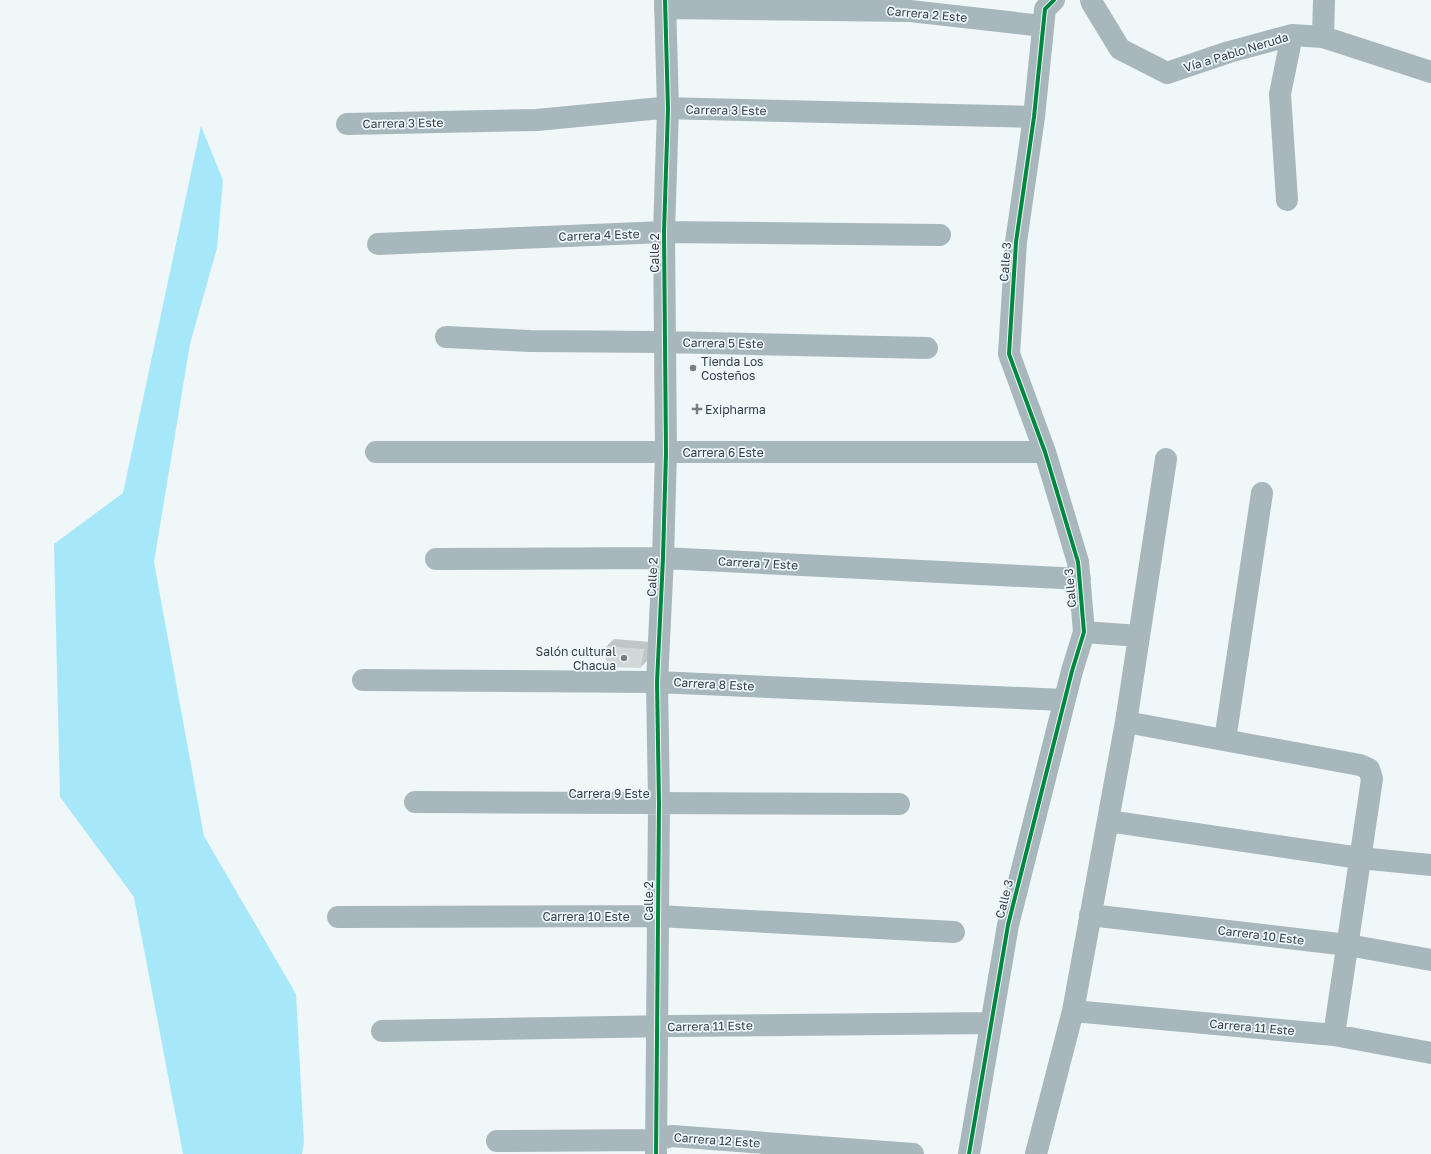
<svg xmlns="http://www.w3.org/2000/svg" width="1431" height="1154" font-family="'Golos Text',sans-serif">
  <rect width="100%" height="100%" fill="#f0f7f9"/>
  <path fill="#a7e7fa" d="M201,126L223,180L217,248L190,344L154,562L204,836L296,994L304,1142L302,1154H183L134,897L60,797L54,544L123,493Z"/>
  <path fill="#0003" d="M614,639L651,642L648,660L641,667L607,646Z"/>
  <path fill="#d2d8da" d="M606,646L644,649L641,668L606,667Z"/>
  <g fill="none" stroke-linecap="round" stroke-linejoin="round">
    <path stroke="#a8b7bc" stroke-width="22" d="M1091,0L1092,3L1120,49L1167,73L1229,52L1292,35L1323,37L1431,72
      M665,8L910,11L1043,26
      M1323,37L1324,0
      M347,124L537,120L661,108L1034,117
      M1287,200L1280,94L1292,35
      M378,244L664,232L940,235
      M446,337L530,341L664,342L927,348
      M376,452H1045
      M436,559L663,558L1080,579
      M1084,632L1139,636
      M363,680L657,682L1064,700
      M1126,722L1360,765L1369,769L1372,779L1334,1035
      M1225,740L1262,493
      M415,802L899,804
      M1108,821L1360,858L1431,865
      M1090,915L1348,945L1431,960
      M338,917L658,916L954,932
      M1073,1011L1334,1035L1431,1053
      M382,1031L674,1026L991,1023
      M497,1141L656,1140L672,1136L913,1154
      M656,1154L659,803L657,682L663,558L666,452L664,232L668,109L665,0
      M969,1154L1008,925L1072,671L1084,632L1078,562L1045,452L1009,354L1016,242L1034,117L1045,9L1054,0
      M1036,1154L1073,1011L1126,722L1166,459"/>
    <defs>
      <path id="cycleway" d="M656,1154L659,803L657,682L663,558L666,452L664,232L668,109L665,0
        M969,1154L1008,925L1072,671L1084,632L1078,562L1045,452L1009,354L1016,242L1034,117L1045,9L1054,0"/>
    </defs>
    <use href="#cycleway" stroke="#ecf8fd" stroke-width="6"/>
    <use href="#cycleway" stroke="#00873e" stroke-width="4"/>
  </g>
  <g fill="#787e80" stroke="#ecf8fd" stroke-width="1.5">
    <circle cx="693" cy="368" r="4"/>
    <path d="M695 403h4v4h4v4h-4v4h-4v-4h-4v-4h4z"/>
    <circle cx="624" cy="658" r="4"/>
  </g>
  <g text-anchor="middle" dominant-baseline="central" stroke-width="3.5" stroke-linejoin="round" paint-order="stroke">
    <g font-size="12" fill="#383d3f" stroke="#ecf8fd">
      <text transform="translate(927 14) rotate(5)">Carrera 2 Este</text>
      <text transform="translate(1236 52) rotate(-17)">Vía a Pablo Neruda</text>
      <text transform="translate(726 110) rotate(1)">Carrera 3 Este</text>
      <text transform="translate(403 123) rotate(-1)">Carrera 3 Este</text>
      <text transform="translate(599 235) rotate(-2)">Carrera 4 Este</text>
      <text transform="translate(654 253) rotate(-90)">Calle 2</text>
      <text transform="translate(1005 262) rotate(-86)">Calle 3</text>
      <text transform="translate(723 343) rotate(1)">Carrera 5 Este</text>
      <text x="723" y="452">Carrera 6 Este</text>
      <text transform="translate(758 563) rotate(3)">Carrera 7 Este</text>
      <text transform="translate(652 577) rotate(-87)">Calle 2</text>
      <text transform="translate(1070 588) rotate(-95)">Calle 3</text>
      <text transform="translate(714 684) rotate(3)">Carrera 8 Este</text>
      <text x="609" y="793">Carrera 9 Este</text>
      <text transform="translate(1004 899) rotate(-76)">Calle 3</text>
      <text transform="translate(648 901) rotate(-90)">Calle 2</text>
      <text x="586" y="916">Carrera 10 Este</text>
      <text transform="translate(1261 935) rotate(7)">Carrera 10 Este</text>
      <text transform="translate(710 1026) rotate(-1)">Carrera 11 Este</text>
      <text transform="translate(1252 1027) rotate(5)">Carrera 11 Este</text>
      <text transform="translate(717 1140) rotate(4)">Carrera 12 Este</text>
    </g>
    <g font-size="12" fill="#383d3f" stroke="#ecf8fd" text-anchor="start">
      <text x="701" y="361">Tienda Los<tspan x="701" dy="14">Costeños</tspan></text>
      <text x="705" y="409">Exipharma</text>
      <text x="616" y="651" text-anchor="end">Salón cultural<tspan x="616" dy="14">Chacua</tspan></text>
    </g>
  </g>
</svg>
